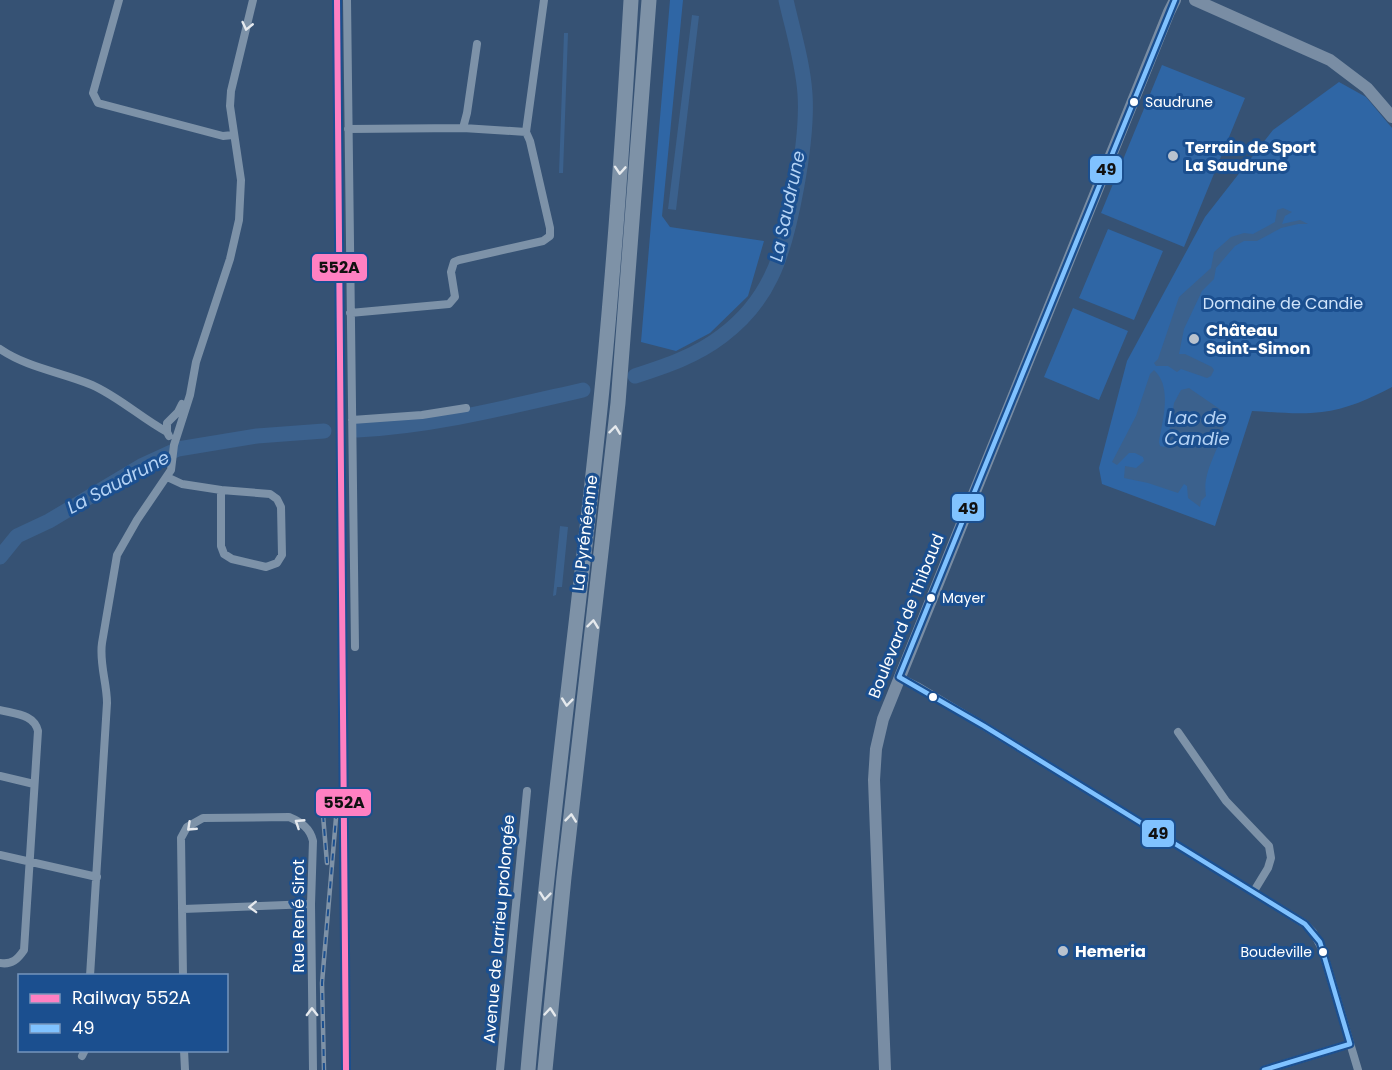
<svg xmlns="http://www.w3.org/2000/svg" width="1392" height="1070" font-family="Poppins,sans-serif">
  <rect width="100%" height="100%" fill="#365274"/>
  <path fill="#2f66a5" d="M670,0H683L662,216L670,227L764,241L748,296L710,333L676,351L641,342Z
    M1162,65L1245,98L1184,247L1101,213Z
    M1339,82L1366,97L1392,128V387C1371,398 1345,410 1322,412C1299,415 1275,412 1252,411L1215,526L1102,484L1099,468L1127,361L1205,217L1273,130Z
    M1108,229L1163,251L1134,320L1079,298Z
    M1073,308L1128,331L1099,400L1044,377Z"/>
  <path fill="#3b618d" d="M692,15L699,16L676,210L668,209Z
    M564,33H568L563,173H559Z
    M1283,208L1292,212L1285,216L1282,224L1300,220L1308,224H1298L1281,228L1257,241H1244L1235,246L1216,268L1214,279L1202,291L1184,329L1179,354H1185L1212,367L1214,370L1211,376L1207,378L1181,369L1177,372L1168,366H1156L1154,363L1158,359L1179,297L1211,268L1214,252L1231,237L1244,233L1253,234L1275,222L1277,210Z
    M1154,370C1173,387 1162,421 1159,442L1160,446L1164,447L1167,444L1174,403L1181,390L1189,388L1224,412C1227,444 1201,466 1206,496L1201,501L1200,507L1188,498L1187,486L1184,484L1178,493L1148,483L1124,478L1125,466L1136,468L1144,461L1143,457L1135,453H1129L1117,465L1112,462L1136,416L1150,374Z
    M560,526L568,527L562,587H557L556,595L553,596Z"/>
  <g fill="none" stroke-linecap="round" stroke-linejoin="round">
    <path stroke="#3b618d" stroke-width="15" d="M635,376C666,366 696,356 722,336C742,321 760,300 771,277C791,237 808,139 805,94C803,63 793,31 786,0
      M357,430C434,426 508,407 583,390
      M0,557L17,536L49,521L143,465L178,449L257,436L324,431"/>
    <path stroke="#7d92a8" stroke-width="8" d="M119,0L93,93L98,103L223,136L233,135
      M347,0L355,647
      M463,128L467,113L477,44
      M348,129L463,128L526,132L544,0
      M350,313L449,304L455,297L451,272L454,262L459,260L543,241L550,236V228L530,141L526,132
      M0,349C28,368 61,372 92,385C119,397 141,418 167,432
      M352,420L422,415L466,408
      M169,436L167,432V423L178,412L182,404
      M167,477L182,484L221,490
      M221,490L270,494L277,499L281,507L282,555L277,563L266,567L232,559L224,554L221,546Z
      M899,677L917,686L984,726L1305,924L1313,932L1322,949L1358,1070
      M0,710C15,714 34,714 38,731L24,950C18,959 12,965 0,963
      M1178,732L1226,801L1269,846L1271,858L1268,868L1254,891
      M0,776L34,784
      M0,855L97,877
      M183,909L311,904
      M90,976L107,703C107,683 99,663 102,643L117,555L137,520L171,470L174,445L190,395L196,362L230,259L239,220L241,180L230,106L231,91L253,0
      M183,976L181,838L187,827L203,818L289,817C301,822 310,828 313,841L311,904L313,1070
      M184,1050L185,1070
      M82,1056L85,1050
      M500,1070L527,791
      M1264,1070L1350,1044"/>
    <path stroke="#798da4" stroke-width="12" d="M1195,0L1330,60L1367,88L1392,117
      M885,1070L874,780L876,749L883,719L1169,12L1175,0"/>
    <path stroke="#7e92a7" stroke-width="15" d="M528,1070C547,849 577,630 600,409C614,273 623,137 631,0
      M545,1070L564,877L618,403L649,0"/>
    <defs>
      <path id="rail" d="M323,815L327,863
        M324,1070L322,983L338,794"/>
    </defs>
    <use href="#rail" stroke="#7e92a7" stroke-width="4.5"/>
    <use href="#rail" stroke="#1b4f8f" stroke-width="2" stroke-dasharray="7" stroke-linecap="butt"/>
    <defs>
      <path id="bus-1" d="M899,677L1175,0
        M899,677L984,726L1305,924L1320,942L1350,1044
        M1264,1070L1350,1044"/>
    </defs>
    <use href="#bus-1" stroke="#1b4f8f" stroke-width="9"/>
    <use href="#bus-1" stroke="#80c2ff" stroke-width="4.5"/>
    <defs>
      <path id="rail-1" d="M337,0L346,1070"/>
    </defs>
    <use href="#rail-1" stroke="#1b4f8f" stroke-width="10"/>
    <use href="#rail-1" stroke="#ff80c2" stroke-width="6"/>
  </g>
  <defs><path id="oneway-chevron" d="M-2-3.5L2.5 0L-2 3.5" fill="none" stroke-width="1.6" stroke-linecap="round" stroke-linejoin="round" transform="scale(1.5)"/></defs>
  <g stroke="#e5e9ee">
    <use href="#oneway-chevron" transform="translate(247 26) rotate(103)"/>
    <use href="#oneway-chevron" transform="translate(299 823) rotate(-147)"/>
    <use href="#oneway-chevron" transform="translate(191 827) rotate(137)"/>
    <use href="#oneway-chevron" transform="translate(253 907) rotate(178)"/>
    <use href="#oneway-chevron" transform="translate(312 1012) rotate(-91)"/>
  </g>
  <g stroke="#e5e9ed">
    <use href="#oneway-chevron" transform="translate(620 170) rotate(94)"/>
    <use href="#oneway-chevron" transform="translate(615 430) rotate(-83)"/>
    <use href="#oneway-chevron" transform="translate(593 624) rotate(-83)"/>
    <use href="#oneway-chevron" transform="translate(567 702) rotate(96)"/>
    <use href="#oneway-chevron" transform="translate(571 818) rotate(-84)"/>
    <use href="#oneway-chevron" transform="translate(545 896) rotate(96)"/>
    <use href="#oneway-chevron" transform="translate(550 1012) rotate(-85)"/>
  </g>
  <g fill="#fff" stroke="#1b4f8f" stroke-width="2">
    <circle cx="1134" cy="102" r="5"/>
    <circle cx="931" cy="598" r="5"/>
    <circle cx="933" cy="697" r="5"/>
    <circle cx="1323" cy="952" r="5"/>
  </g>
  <g fill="#b9c2ce" stroke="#1b4f8f" stroke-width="2">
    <circle cx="1173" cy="156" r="6"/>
    <circle cx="1194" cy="339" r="6"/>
    <circle cx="1063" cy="951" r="6"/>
  </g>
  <g text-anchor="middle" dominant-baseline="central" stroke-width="6" stroke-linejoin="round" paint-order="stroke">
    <g font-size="14" fill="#fff" stroke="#1b4f8f" text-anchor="start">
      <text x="1145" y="102">Saudrune</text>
      <text x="942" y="598">Mayer</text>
      <text x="1312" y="952" text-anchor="end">Boudeville</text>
    </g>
    <g font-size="16" font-weight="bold" fill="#fff" stroke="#1b4f8f" text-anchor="start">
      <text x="1185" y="147">Terrain de Sport<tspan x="1185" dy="18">La Saudrune</tspan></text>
      <text x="1206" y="330">Château<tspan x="1206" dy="18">Saint-Simon</tspan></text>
      <text x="1075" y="951">Hemeria</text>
    </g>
    <g font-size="16" fill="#cfe3fa" stroke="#1b4f8f">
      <text x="1283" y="303">Domaine de Candie</text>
    </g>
    <g font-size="16" fill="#fff" stroke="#1b4f8f">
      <text transform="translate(585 533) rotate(-83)">La Pyrénéenne</text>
      <text transform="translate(906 616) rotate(-68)">Boulevard de Thibaud</text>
      <text transform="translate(298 916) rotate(-90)">Rue René Sirot</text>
      <text transform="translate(499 929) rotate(-85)">Avenue de Larrieu prolongée</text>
    </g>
    <g font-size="18" font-style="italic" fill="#b5d3f5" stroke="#1b4f8f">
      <text transform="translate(787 206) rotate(-78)">La Saudrune</text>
      <text x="1197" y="417">Lac de<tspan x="1197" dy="21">Candie</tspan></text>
      <text transform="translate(118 482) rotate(-28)">La Saudrune</text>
    </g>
  </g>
  <g stroke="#1b4f8f" stroke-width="2">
    <rect x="1089" y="155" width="34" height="29" rx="6" fill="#80c2ff"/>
    <rect x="311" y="253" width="57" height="29" rx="6" fill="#ff80c2"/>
    <rect x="951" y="493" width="34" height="29" rx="6" fill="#80c2ff"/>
    <rect x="315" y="788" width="57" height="29" rx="6" fill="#ff80c2"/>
    <rect x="1141" y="819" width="34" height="29" rx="6" fill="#80c2ff"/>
  </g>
  <g font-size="16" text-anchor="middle" font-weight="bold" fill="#111">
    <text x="1106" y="175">49</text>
    <text x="339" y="273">552A</text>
    <text x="968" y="514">49</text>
    <text x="344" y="808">552A</text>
    <text x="1158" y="839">49</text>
  </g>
  <rect x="18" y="974" width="210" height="78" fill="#1b4f8f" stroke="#7695bc" stroke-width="1.5"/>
  <rect x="30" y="994" width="30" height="9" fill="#ff80c2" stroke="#7695bc" stroke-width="1.5"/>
  <text x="72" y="1004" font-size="18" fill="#ffffff">Railway 552A</text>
  <rect x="30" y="1024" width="30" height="9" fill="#80c2ff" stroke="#7695bc" stroke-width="1.5"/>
  <text x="72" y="1034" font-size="18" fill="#ffffff">49</text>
</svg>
